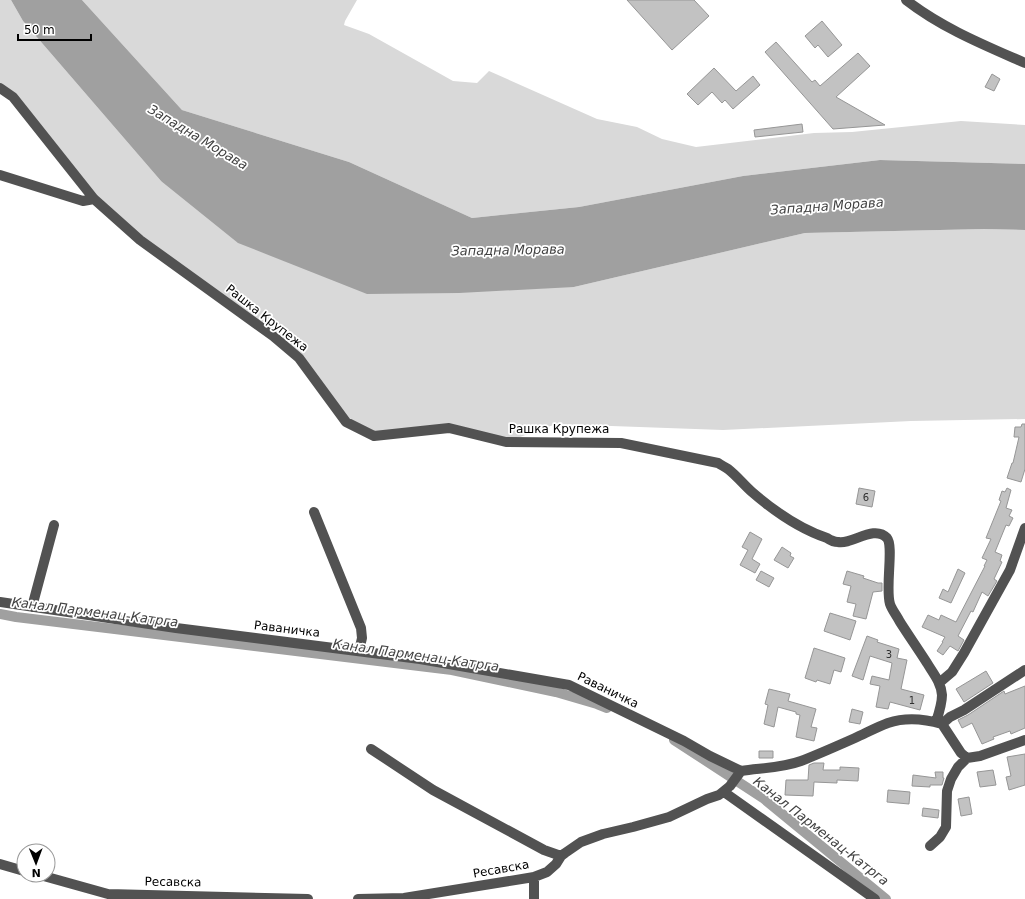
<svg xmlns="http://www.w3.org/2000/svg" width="1025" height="899" font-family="'DejaVu Sans',sans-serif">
  <rect width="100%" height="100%" fill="#fff"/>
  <path fill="#d9d9d9" d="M0,0H11L23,21L161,181L574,287L805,233L984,229L1025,230V419L911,421L723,430L556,424L506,442L449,428L374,436L346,422L299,358L94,199L0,88Z
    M82,0H357L345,21L344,25L369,34L453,81L477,83L489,71L597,119L637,127L662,139L696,147L814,133L852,132L961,121L1025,125V164L880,160L743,176L579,207L472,218L349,162L182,110Z"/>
  <path fill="#a0a0a0" d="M11,0H82L182,110L349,162L472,218L579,207L743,176L880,160L1025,164V230L984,229L805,233L574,287L459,293L367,294L238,243L161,181L23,21Z"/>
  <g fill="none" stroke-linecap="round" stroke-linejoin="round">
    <path stroke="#a0a0a0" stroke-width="10" d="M0,614L16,617L452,670L556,692L597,704L607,708
      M674,740L763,798L886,899"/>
  </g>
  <path fill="#c2c2c2" stroke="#969696" d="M627,0H694L709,16L672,50Z
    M822,21L842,45L828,57L818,45L815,48L805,36Z
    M776,42L812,82L815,80L820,86L858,53L870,66L836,97L885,125L833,129L765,52Z
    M714,68L736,91L753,76L760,85L733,109L725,100L722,103L712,92L698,105L687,94Z
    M992,74L1000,79L994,91L985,87Z
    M802,124L803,132L755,137L754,130Z
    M1022,424H1025V469L1021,482L1007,478L1012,463H1013L1019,437H1014L1015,427H1021Z
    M859,488L875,491L872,507L856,504Z
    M1007,488L1011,490L1006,508L1012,510L1009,516L1013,518L1009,526L1006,525L995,552L1002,555L1000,561L1002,562L994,579L997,581L988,596L982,592L973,612L971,611L958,636L964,640L958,651L950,646L943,655L937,651L943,642H942L945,637L922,627L928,615L939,620L941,615L956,622L985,566H984L987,560L982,558L991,539L986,538L1001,501L999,500L1002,491L1005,492Z
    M750,532L762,539L752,559L760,564L755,573L740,565L748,550L742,547Z
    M782,547L791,553L790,556L794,558L788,568L774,560Z
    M958,569L965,573L951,603L939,598L943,589L948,592Z
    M761,571L774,578L769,587L756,580Z
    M847,571L864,576L863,578L878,583H882V591L873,592L866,619L853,616L856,604L847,602L851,586L843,584Z
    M830,613L856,621L850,640L824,631Z
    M867,636L878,640L877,642L899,649L897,658L907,660L901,689L924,695L920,710L890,702L888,709L876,707L880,686L870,684L872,676L889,680L892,663L870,656L863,680L852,676Z
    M814,648L845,658L841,672L834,670L830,684L817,680L816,682L805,678Z
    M986,671L993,683L964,702L956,689Z
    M1025,686V728L1011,734L1010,731L993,737L994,739L982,744L972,723L962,728L958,720L968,715L1004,691L1005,694Z
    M769,689L790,694L788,701L816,709L811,727L817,728L814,741L796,737L800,715L796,714V712L778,707L774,727L764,724L768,705L765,704Z
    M852,709L863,712L860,724L849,722Z
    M759,751H773V758H759Z
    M1025,754V785L1009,790L1006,777L1011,776L1007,757Z
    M814,763H824L823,770H840V767L859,768L858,781L837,780V783L814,782L813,796L785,795L786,780H808L809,765Z
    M993,770L996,785L980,787L977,772Z
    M935,772H943V778H944L942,785H930V787L912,786L913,775L936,778Z
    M888,790L910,792L909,804L887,802Z
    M969,797L972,814L961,816L958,799Z
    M923,808L939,810L938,818L922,816Z"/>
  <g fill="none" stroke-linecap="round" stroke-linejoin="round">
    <path stroke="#525252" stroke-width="10" d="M906,0C942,28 984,45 1025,63
      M0,88L13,97L94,199L140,240L273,336L299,358L346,422L374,436L449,428L506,442L621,443L718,463C721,465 725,467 728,469C737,476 744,485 752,492C774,511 800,529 827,538C830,540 834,542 838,542C852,545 874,524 887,538C894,546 885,588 890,604C892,610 897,616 900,622C909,636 918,649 927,663C933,673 941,682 942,695C942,704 939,713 936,722
      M0,175L83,201L94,199
      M314,512L361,628L362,638L359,651
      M0,602L176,628L420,659L569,685L684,741L710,756L741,771
      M32,607L54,525
      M939,683L952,672L964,653L1010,570L1025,528
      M942,724L950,717L964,710L1025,670
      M371,749L433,790L544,850L561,856
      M724,792L875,899
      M930,846L940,837L946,827L947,791L951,779L958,767L967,758
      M0,864L24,871
      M40,875L108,894L308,899
      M358,899L404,898L534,877L547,872L556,864L561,856L565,853L581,842L603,834L633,827L669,817L707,799L719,795L730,786L741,771C761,768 782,768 801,761C819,754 837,746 855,738C866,733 877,727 888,723C906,717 925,719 942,724L961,753L967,758L980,756L1025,740
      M534,899V877"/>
  </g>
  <g text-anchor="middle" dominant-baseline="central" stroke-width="3.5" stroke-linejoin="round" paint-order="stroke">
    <g font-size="10" fill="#303030">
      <text x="866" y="497">6</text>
      <text x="889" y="654">3</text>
      <text x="912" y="700">1</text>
    </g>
    <g font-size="12" fill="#000" stroke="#fff">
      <text transform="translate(267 318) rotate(38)">Рашка Крупежа</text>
      <text x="559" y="429">Рашка Крупежа</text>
      <text transform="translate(287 629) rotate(7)">Раваничка</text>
      <text transform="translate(608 690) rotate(26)">Раваничка</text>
      <text transform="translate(501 869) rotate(-10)">Ресавска</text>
      <text transform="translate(173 882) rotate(1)">Ресавска</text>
    </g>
    <g font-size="13" font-style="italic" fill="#414141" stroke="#fff">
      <text transform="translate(198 137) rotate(31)">Западна Морава</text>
      <text transform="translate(827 206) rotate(-4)">Западна Морава</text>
      <text transform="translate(508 250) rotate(-1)">Западна Морава</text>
      <text transform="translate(95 612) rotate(7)">Канал Парменац-Катрга</text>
      <text transform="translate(416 655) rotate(8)">Канал Парменац-Катрга</text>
      <text transform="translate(821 831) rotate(38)">Канал Парменац-Катрга</text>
    </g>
  </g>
  <g transform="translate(36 863) rotate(179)"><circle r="19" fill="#ffffff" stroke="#999999"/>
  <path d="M0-3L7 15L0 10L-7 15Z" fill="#000000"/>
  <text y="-6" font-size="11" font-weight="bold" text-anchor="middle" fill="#000000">N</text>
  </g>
  <path d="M18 34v6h73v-6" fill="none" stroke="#000000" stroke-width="2"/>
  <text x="24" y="34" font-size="12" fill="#000000" stroke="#ffffff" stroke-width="3" paint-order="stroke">50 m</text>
</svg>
